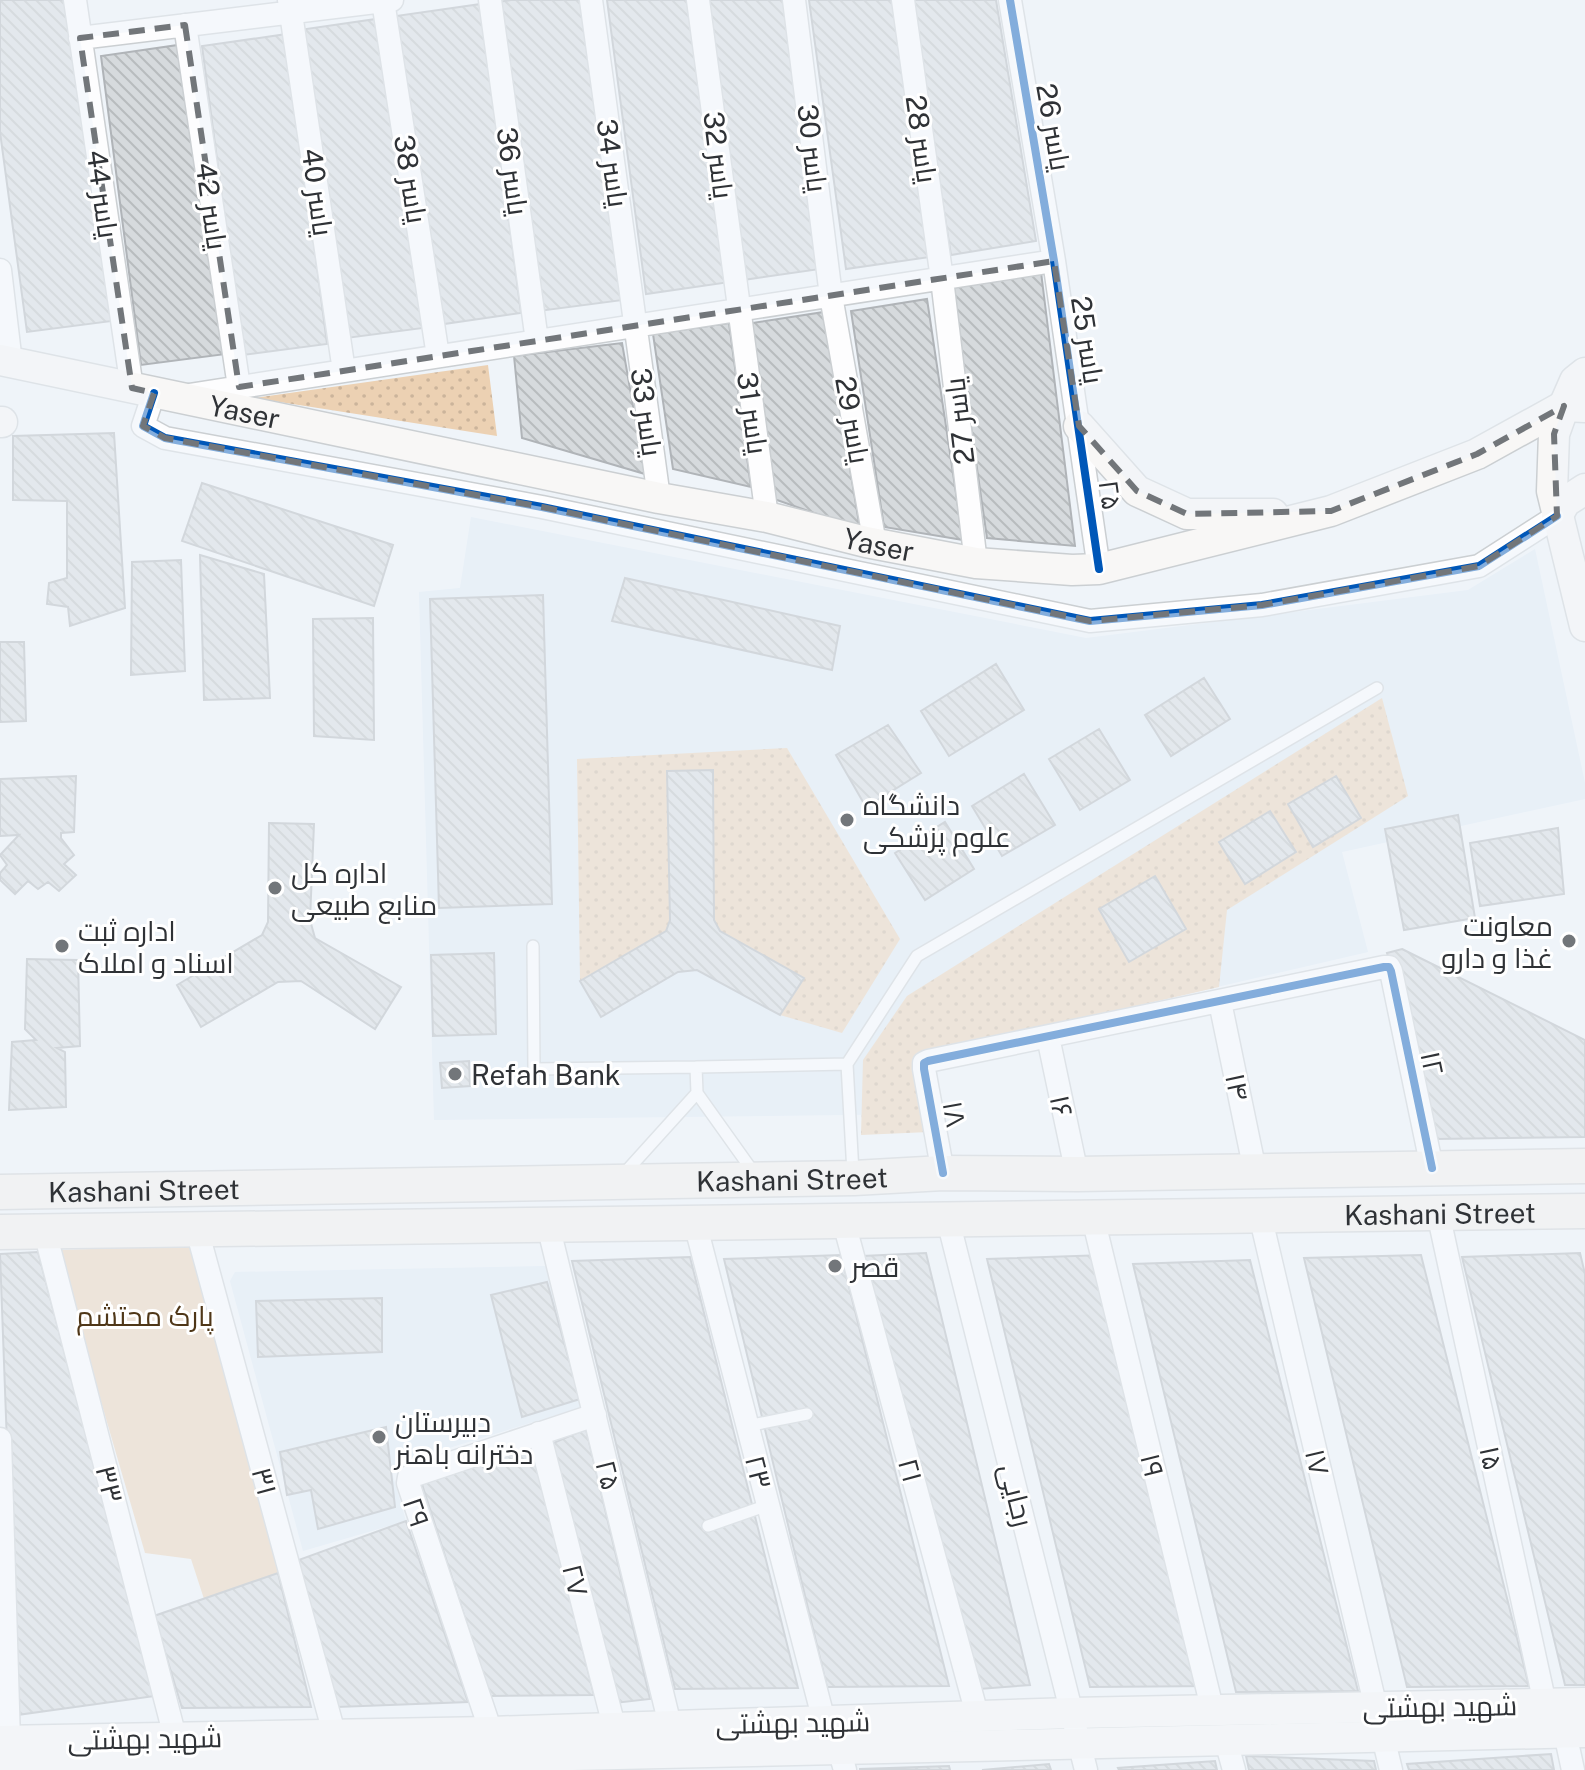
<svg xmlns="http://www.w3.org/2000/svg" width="1585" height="1770" font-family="'Public Sans',Cairo,sans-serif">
  <defs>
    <pattern id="grass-dots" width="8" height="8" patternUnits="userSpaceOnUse" patternTransform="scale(2)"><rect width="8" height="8" fill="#ecd1b3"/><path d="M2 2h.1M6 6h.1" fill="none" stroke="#cbb49b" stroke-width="1.8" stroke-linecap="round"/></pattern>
    <pattern id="building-back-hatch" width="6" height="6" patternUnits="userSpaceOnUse" patternTransform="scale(2)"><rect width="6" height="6" fill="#d6dadd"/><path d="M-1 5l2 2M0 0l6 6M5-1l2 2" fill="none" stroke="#b8bcbe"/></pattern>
  </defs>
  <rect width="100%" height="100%" fill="#eff4f9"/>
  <path fill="#dfeaf4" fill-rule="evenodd" d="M471,517L1086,638L1468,590L1535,549L1585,783V799L1342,852L1368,952L914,1057L925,1114L434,1120L419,592L460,588ZM542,595L552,904L439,908L430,599ZM995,665L1024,709L950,756L921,712ZM1146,715L1230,719L1171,756ZM888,725L921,773L866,807L836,755ZM1099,729L1129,780L1080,809L1049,759ZM712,770L803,978L780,1015L697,970L678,972L600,1017L580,980L666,931L670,920L667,771ZM972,806L1054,825L1002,856ZM944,822L974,869L925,900L895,853Z
    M547,1266L582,1407L390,1466L406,1521L303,1551L230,1281L235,1272Z"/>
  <path fill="url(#grass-dots)" d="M488,365L497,436L254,398Z
    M1382,698L1408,796L1227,910L1219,987L914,1057L929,1132L861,1135L863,1060L907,996Z
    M787,748L900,939L842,1033L780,1015L803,978L720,931L714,920L712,770L667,771L670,920L666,931L580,981L577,759Z"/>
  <path fill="#ecd1b3" d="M195,1246L283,1571L204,1599L191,1559L145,1553L57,1250Z"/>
  <path fill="url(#building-back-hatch)" stroke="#b0b4b8" stroke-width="2" d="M0,0H66L112,321L27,332L0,132Z
    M511,0H584L623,300L539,311L498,2Z
    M607,0H693L730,282L646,294Z
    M704,0H790L827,268L743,280Z
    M809,0H895L930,257L846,269Z
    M910,0H996L1036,241L951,255Z
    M481,4L521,313L437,325L396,16Z
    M383,18L423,328L339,339L299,30Z
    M287,34L327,344L243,355L202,46Z
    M185,44L226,354L141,365L101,56Z
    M1041,272L1075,546L987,538L951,288Z
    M927,299L963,540L884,527L851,311Z
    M824,312L860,529L774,499L752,323Z
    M729,323L751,487L673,469L653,334Z
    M622,343L645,474L522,438L514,356Z
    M114,433L125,608L70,626L68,607L47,604L49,583L67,578V501L13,500V436Z
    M202,483L393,545L374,606L182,541Z
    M200,555L264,574L270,698L204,700Z
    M181,560L185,671L131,675L132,562Z
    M625,578L840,626L832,670L612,621Z
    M543,595L552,904L439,908L430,599Z
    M373,618L374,740L314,736L313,619Z
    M0,642H24L26,721L0,722Z
    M996,664L1024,710L949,756L921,711Z
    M1204,678L1230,719L1171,756L1145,715Z
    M888,725L921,773L866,807L836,755Z
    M1099,729L1130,780L1080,810L1049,759Z
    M713,770L714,920L720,931L804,978L780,1015L697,970L678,972L601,1017L580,981L666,931L670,920L667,771Z
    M1024,774L1055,825L1002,856L972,806Z
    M76,776L74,832L61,833V838L74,855L64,864L76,875L59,891L48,882L38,889L28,881L15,894L0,880V873L7,865L0,855L19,835L0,836V779Z
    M1336,776L1361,818L1313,847L1288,804Z
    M1270,811L1296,852L1245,884L1219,842Z
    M1458,815L1475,918L1404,930L1385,829Z
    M945,822L974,869L925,900L895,853Z
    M269,823L314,824L310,920L315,938L401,987L375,1029L301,981L278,982L201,1027L177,985L262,935L268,922Z
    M1558,828L1564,894L1480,906L1470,843Z
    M1155,876L1186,929L1129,962L1099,909Z
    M1402,949L1585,1040V1137L1436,1139L1417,1057L1387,953Z
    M494,953L496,1034L433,1036L431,955Z
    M27,959L78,960L80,1046L57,1048L65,1052L66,1107L9,1110L12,1042L36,1040L25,1029Z
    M469,1061L470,1086L442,1088L440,1063Z
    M38,1252L155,1696L17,1715L0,1254Z
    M926,1253L1030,1685L979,1689L863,1256Z
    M1580,1253L1585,1274V1685H1565L1462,1257Z
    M841,1255L949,1686L827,1687L724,1259Z
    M1105,1255L1213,1686L1090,1687L987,1259Z
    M1421,1255L1529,1686L1407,1687L1304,1258Z
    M690,1257L798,1688L675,1689L572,1261Z
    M1250,1260L1358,1691L1236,1692L1133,1264Z
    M547,1282L580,1399L522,1417L491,1295Z
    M382,1298V1352L258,1357L256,1301Z
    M386,1427L395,1507L318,1529L311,1490L287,1495L280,1452Z
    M586,1429L650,1699L615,1703L551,1444Z
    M532,1446L594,1695L490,1696L421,1481Z
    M406,1521L468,1702L337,1707L293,1562Z
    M278,1573L311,1707L182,1708L154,1616Z
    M1551,1754L1554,1770H1409L1407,1764Z
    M1246,1756L1374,1761L1376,1770H1249Z
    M1215,1761L1217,1770H1119L1118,1768Z
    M1049,1764L1051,1770H982Z
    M949,1766L950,1770L859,1769Z"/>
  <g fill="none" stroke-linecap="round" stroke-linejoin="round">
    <defs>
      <path id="service" d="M533,946L534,1069L696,1067L697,1093L754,1173
        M696,1067L847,1064
        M853,1173L847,1064L917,956L1377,688
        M622,1176L697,1093
        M747,1426L807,1414
        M708,1526L768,1505"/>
      <path id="minor" d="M75,0L132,388
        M289,0L344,371
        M490,0L537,341
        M591,0L659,498
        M698,0L767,517
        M794,0L831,296L875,544
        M903,0L942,279L976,563
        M1010,0L1054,261L1099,569
        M383,1L438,356
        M185,25L239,387
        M80,38L392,0
        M0,270L11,363
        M154,393L143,426L165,438L542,507L1090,621L1262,605L1479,566L1557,516
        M189,395L1054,261
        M1220,1002L1255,1171
        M1048,1037L1077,1174
        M943,1173L924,1069V1063L928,1061L1384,967H1389L1391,971L1432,1168
        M1438,1213L1545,1704
        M1260,1215L1376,1708
        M1093,1218L1213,1712
        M948,1220L1086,1770
        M695,1223L824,1721
        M844,1223L978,1718
        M548,1225L670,1725
        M197,1230L334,1733
        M45,1232L175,1737
        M539,1433L614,1726
        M0,1439L9,1741
        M491,1732L408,1483L409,1477L595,1415
        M1565,1733L1573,1770
        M1383,1737L1391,1770
        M1226,1741L1234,1770
        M839,1749L845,1770"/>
      <g id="secondary">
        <path id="s1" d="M0,360L659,498L767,517L866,542L976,563L1072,570L1099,569L1331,511L1477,454L1564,406"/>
        <path d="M1585,373L1575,381L1564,406L1585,407"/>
        <path d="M1564,406L1554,434L1552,491L1585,626"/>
        <path d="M0,422H2"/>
        <path d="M1079,426L1137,491L1187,514H1273"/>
        <path d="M1557,516L1565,502L1585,489"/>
        <path d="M0,1741L491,1732L1072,1713L1585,1703"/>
        <path d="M0,1768L1585,1732"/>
      </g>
      <g id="primary">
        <path id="s2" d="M0,1192L854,1178L943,1173L1077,1174L1585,1166"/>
        <path id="s3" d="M0,1232L1585,1211"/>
      </g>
    </defs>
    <use href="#service" stroke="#cbcfd2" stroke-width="14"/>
    <use href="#minor" stroke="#cbcfd2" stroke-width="25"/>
    <use href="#secondary" stroke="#cbcfd2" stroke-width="33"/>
    <use href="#primary" stroke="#ccced0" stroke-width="37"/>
    <use href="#service" stroke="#fdfdfe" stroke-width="11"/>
    <use href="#minor" stroke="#fdfdfe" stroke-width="22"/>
    <use href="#secondary" stroke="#f8f7f6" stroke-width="30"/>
    <use href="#primary" stroke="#f3f0ec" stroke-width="34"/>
    <defs>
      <path id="cycleway" d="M1010,0L1054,261L1099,569
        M154,393L143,426L165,438L542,507L1090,621L1262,605L1479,566L1557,516
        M943,1173L924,1069V1063L928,1061L1384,967H1389L1391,971L1432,1168"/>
    </defs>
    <use href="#cycleway" stroke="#fff" stroke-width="13"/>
    <use href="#cycleway" stroke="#0057b8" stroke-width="8"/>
  </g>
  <path d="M0 0H1585V1770H0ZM185,25L239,387L1054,261L1079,426L1137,491L1187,514L1331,511L1477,454L1564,406L1554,434L1557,516L1479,566L1262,605L1090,621L542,507L165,438L143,426L154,393L132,388L80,38Z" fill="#eff4f9" fill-opacity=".55" fill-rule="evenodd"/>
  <path fill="none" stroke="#72767a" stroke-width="6" stroke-dasharray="16 10" stroke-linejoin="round" d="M185,25L239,387L1054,261L1079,426L1137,491L1187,514L1331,511L1477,454L1564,406L1554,434L1557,516L1479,566L1262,605L1090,621L542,507L165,438L143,426L154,393L132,388L80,38Z"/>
  <g fill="#72767a" stroke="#fff" stroke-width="3">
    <circle cx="847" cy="820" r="8"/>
    <circle cx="275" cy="888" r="8"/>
    <circle cx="1569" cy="941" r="8"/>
    <circle cx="62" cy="946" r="8"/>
    <circle cx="455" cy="1074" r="8"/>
    <circle cx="835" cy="1266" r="8"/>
    <circle cx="379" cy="1437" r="8"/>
  </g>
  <g text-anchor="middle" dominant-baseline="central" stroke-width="6" stroke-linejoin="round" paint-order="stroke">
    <g font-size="28" fill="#2f3236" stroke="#fff">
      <text transform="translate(1054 127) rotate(80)">یاسر 26</text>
      <text transform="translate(922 139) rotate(82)">یاسر 28</text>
      <text transform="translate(813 148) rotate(83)">یاسر 30</text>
      <text transform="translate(719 155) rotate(83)">یاسر 32</text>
      <text transform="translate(613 163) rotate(82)">یاسر 34</text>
      <text transform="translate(513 171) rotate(82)">یاسر 36</text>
      <text transform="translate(411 179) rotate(81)">یاسر 38</text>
      <text transform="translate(318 192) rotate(82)">یاسر 40</text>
      <text transform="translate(103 194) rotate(82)">یاسر 44</text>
      <text transform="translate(212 206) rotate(82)">یاسر 42</text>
      <text transform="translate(1088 340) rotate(81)">یاسر 25</text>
      <text stroke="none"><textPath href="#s1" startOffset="250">Yaser</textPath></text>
      <text transform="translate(647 412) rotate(82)">یاسر 33</text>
      <text transform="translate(753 413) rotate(82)">یاسر 31</text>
      <text transform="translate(853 420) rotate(80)">یاسر 29</text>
      <text transform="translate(959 421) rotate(-97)">یاسر 27</text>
      <text transform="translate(1111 495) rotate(82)">۲۵</text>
      <text stroke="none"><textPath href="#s1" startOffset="898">Yaser</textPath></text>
      <text transform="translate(1433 1063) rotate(78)">۱۲</text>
      <text transform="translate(1238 1087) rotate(78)">۱۴</text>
      <text transform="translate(1062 1106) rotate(78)">۱۶</text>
      <text transform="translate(955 1114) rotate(80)">۱۸</text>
      <text stroke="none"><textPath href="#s2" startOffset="792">Kashani Street</textPath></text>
      <text stroke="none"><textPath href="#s2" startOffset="144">Kashani Street</textPath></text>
      <text stroke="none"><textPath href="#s3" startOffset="1440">Kashani Street</textPath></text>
      <text transform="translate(1492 1458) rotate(78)">۱۵</text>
      <text transform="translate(1318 1462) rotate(77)">۱۷</text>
      <text transform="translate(1153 1465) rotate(76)">۱۹</text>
      <text transform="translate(911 1470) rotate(75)">۲۱</text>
      <text transform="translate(759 1472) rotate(76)">۲۳</text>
      <text transform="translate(609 1475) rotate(76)">۲۵</text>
      <text transform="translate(265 1481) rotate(75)">۳۱</text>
      <text transform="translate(110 1484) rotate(76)">۳۳</text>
      <text transform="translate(1017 1495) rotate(76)">رجایی</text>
      <text transform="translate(417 1512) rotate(71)">۲۹</text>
      <text transform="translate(576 1580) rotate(76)">۲۷</text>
      <text transform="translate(1440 1706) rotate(-1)">شهید بهشتی</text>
      <text transform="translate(793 1722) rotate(-1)">شهید بهشتی</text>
      <text transform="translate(145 1738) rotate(-1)">شهید بهشتی</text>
    </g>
    <g font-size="28" fill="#2f3236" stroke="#fff" text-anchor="start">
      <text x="863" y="804">دانشگاه<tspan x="863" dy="32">علوم پزشکی</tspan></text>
      <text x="291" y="872">اداره کل<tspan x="291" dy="32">منابع طبیعی</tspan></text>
      <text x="1553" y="925" text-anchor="end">معاونت<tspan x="1553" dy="32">غذا و دارو</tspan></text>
      <text x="78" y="930">اداره ثبت<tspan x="78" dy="32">اسناد و املاک</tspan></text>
      <text x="471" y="1074">Refah Bank</text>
      <text x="851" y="1266">قصر</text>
      <text x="395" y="1421">دبیرستان<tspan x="395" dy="32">دخترانه باهنر</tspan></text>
    </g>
    <g font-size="28" fill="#4f3718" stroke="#fff">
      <text x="145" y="1315">پارک محتشم</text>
    </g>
  </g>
</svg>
